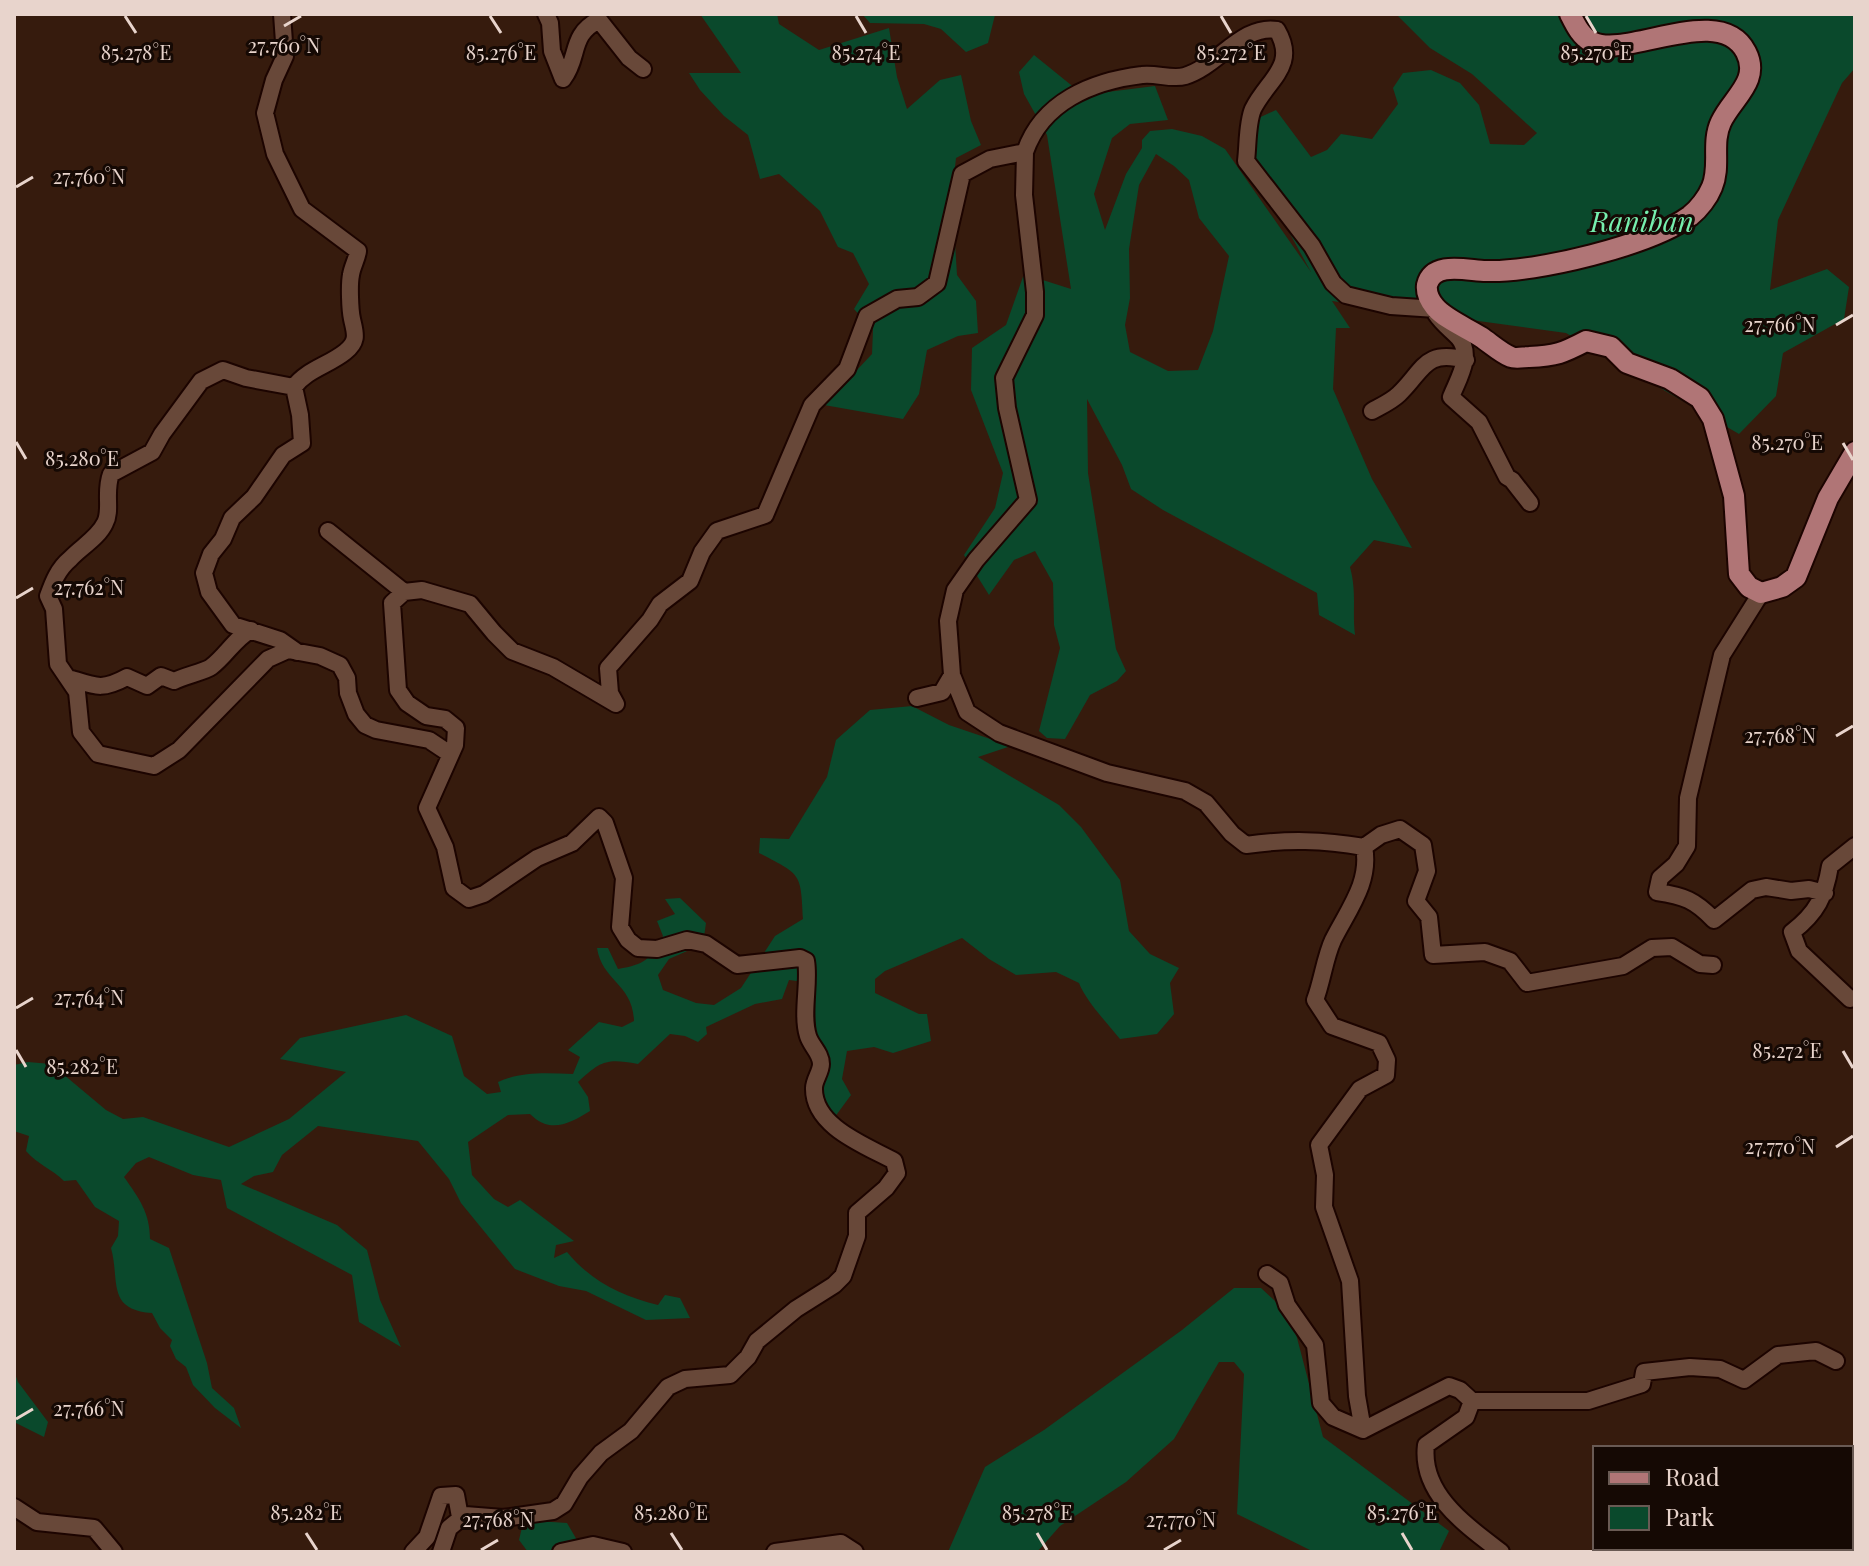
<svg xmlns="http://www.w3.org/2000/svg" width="1869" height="1566" font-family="'Playfair Display',serif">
  <rect width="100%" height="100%" fill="#361b0d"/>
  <path fill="#0a492c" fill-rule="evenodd" d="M700,14H777L779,24L819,50L889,28L897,77L907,109L940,80L961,75L971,121L981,145L956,158L952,195L957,275L976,301L978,333L958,336L927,350L919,394L903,419L824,405L872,354L873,330L854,309L869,284L853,253L838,247L820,211L779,174L760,179L748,135L724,116L700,90L689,73H741Z
    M862,14H994L995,15L988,43L966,52L941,29L924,24L870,23Z
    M1396,14H1855V68L1842,83L1778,220L1770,290L1827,269L1849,287L1844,319L1783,353L1776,396L1739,434L1566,333L1332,301L1350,328H1336L1333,389L1372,479L1412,548L1374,540L1350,567C1357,594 1352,609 1355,635L1319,615L1317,593L1163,510L1131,489L1122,465L1087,399L1088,473L1116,649L1126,671L1117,681L1090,695L1065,739L1047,738L1039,731L1060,648L1054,625L1053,583L1035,551L1014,560L989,595L964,555L995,508L1003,473L971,390L972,348L1006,325L1024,274L1071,289L1047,135L1024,94L1019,72L1034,55L1076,89L1099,93L1155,86L1168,120L1130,124L1112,138L1094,194L1105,230L1126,174L1142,148V140L1150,131L1172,129L1202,136L1225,149L1311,272L1257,174L1252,121L1276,110L1311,157L1327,150L1341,134L1372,139L1398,104L1393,88L1403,73L1431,70L1460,83L1479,105L1490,144L1524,145L1537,133L1472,74L1430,48ZM1156,154L1174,166L1189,180L1199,218L1229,256L1213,331L1198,370L1168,371L1130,352L1125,325L1130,298L1129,249L1139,185Z
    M912,706L949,725L1011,746L978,757L1059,805L1081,827L1120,880L1129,931L1150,954L1179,968L1170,983L1174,1014L1157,1034L1120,1039C1107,1023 1086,1001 1079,983L1056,972L1016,975L989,959L962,938L885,971L875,979V993L919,1014H927L931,1041L893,1053L874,1047L847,1051L842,1079L851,1095L826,1129L815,1056L801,1021L797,981L789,980L782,999L755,1004L706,1027L707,1034L698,1042L685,1036L670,1034L638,1064C606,1058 601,1061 578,1082L588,1097L590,1111C569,1124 550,1134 530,1114L508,1115L468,1142L472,1175L494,1199L508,1207L520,1200L574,1241L556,1245L554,1258L567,1252C591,1281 621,1296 658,1305L665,1295L680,1298L690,1318L646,1320L586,1291L559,1286L515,1269L461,1203L449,1179L418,1141L318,1126L282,1155L273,1172L254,1176L241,1184L337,1225L367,1250L380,1300L401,1347L359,1322L352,1275L227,1208L221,1180L193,1175L149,1157L136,1163L124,1177C139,1198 150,1213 150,1239L169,1248L207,1363L212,1388L234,1408L241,1428L215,1408L193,1385L186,1367L176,1359L170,1346L172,1340L160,1328L152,1313C106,1310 120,1280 111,1248L118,1236L119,1221L95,1207L76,1180L64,1181C52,1169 37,1164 26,1151L29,1136L14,1131V1065L28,1062L51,1064L106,1110L123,1119L143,1117L229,1147L289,1119L346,1072L280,1059L300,1038L406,1015L452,1036L464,1076L487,1094L501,1092L498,1082C522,1071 547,1073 573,1074L580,1057L568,1050L599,1022L622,1027L634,1021C633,984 602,981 597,948H608L618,969C646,964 649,960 663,936L657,921L675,914L665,899L680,898L706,923L703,944L669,959L658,975L663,990L696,1003L714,1005L741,988L775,936L803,919C801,872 801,875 759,853L760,838L789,839L827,777L836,740L870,710Z
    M1234,1288H1261L1275,1301L1296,1334L1323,1437L1449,1531L1439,1552H1314L1237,1514L1244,1374L1234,1362H1219L1174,1439L1126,1482L1060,1526L1037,1552H948L985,1467L1044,1430L1182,1330Z
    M14,1371L18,1382L48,1422L44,1437L14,1422Z
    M537,1521L567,1523L584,1552H528L519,1540L523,1523Z"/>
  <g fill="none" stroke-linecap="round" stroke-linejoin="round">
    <defs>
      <path id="minor" d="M282,14L285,56L274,80L265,113L275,154L302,209L358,251C357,259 352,267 351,275C349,284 350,310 352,319C355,333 359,341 345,352C329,365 306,370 294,387L300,415L302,443L283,455L254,497L232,518L223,539L211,554L204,573L209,592L233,625L280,640L297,652
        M546,14L550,23L552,51L563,79C580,57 569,35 599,20L629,58L643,69
        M1025,152L1024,195L1035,292V315L1004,378L1007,408L1028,500L976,560L955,590L948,621L952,675L967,712L999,733L1107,773L1185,791L1206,803L1232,834L1246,845C1288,839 1323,840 1364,847C1371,882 1348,910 1333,940C1325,957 1322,982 1315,1000L1332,1026L1379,1043L1387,1060L1386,1075L1360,1089L1319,1145L1325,1175L1324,1207L1350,1281L1357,1396L1363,1430L1449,1386L1460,1390L1472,1401L1466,1417L1426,1445C1420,1494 1467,1526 1501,1552
        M1436,314C1442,323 1450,329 1458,337C1474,355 1458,379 1451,397L1479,422L1507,477L1512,480L1530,503
        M294,387L246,378L223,370L201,381L162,434L152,452L111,474C104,492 112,510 105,523C98,538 81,547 70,559C58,569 53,582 48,596L54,609L58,664L77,692L81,732L98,754L154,766L179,750L268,659L288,650L320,656L340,665L347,678L348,693L356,714L365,725L376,730L429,740L450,754
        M1372,411C1381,406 1392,401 1399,394C1424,370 1424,349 1466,360
        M328,531L404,592
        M1761,593L1722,655L1688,798L1687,846L1676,864L1660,878L1657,892C1684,896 1695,900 1714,920L1752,890L1766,887L1791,891L1809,889L1825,893
        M72,679C97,687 103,690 127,677L147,686L161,676L174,681C184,676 206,671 211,667C226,656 235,638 251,630
        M917,698L942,692L952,675
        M1855,846L1830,866C1825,896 1817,913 1792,932L1799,951L1850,999L1855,998
        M1364,847L1381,835L1400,829L1423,845L1427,871L1416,901L1429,917L1433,955L1485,952L1510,961L1527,983L1623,966L1652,948L1672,947L1700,964L1713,965
        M1267,1274L1280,1283L1287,1305L1315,1345L1321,1403L1333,1417L1363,1430
        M1472,1401H1588L1642,1384L1644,1372L1690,1367L1720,1369L1744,1380L1778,1355L1816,1351L1836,1361
        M14,1507L37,1522L94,1528L114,1552
        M413,1552L427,1537L441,1496L456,1495L460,1517
        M441,1552L449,1528L465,1515L503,1518L553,1511L564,1504L580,1477L601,1453L631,1431L668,1387L685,1379L730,1375L748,1357L757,1341L796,1309L834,1285L843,1276L857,1236V1213L886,1188L897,1173L894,1161C867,1146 813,1127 814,1088C814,1080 821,1072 821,1064C821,1053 811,1046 808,1036C801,1014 810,982 806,961L800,958L737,965L706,944L687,940L657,949L638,948L628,940L620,927L624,878L605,823L599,817L572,843L537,858L484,894L469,899L454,888L445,847L427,808L455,745L456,728L445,719L426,716L407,703L398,690L392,603L404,592L422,590L470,604L494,633L512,651L553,667L616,704L610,693L608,668L650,620L660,604L690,581L702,552L717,531L765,515L812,405L847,369L867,316L897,299L918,297L937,283L962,174L990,159L1025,152C1042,102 1092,81 1142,75C1156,73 1172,80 1185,76C1218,66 1242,24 1277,30C1298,66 1268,79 1253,109C1247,123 1248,145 1246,161L1312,246L1333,283L1346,295L1391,306L1436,309
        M561,1552L593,1545L623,1552
        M775,1552L841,1543L855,1552"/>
      <path id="major" d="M1570,14C1575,24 1581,37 1592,42C1626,60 1720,1 1746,52C1761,81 1732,98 1721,122C1711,143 1721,166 1712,187C1708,197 1699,209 1690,216C1650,245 1536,273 1486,271C1469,271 1433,260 1427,285C1426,293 1430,301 1435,307C1445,319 1467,328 1481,337C1490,343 1501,353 1511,357C1516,359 1524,357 1529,357C1556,356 1563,353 1586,341L1611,347L1627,363L1670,379L1700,398L1713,419L1734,496L1739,574L1749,587L1761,593L1782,587L1796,577L1828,498L1855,452"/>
    </defs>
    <use href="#minor" stroke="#1c0400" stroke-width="20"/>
    <use href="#major" stroke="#1c0400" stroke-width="24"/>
    <use href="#minor" stroke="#684839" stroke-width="16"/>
    <use href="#major" stroke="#b07576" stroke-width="20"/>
  </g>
  <path fill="none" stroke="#e8d4cc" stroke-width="3" d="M125,16L136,33M490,16L501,33M856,16L866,33M1221,16L1231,33M1586,16L1596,33M284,26L301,16M16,187L33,177M1836,325L1853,315M16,442L26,459M1843,443L1853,460M16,598L33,588M1836,736L1853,726M16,1008L33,998M16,1050L26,1067M1843,1051L1853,1068M1836,1147L1853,1136M16,1419L33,1409M306,1533L317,1550M671,1533L682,1550M1037,1533L1047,1550M1402,1533L1412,1550M481,1550L498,1540M1164,1550L1181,1540"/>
  <g text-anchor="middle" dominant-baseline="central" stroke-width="6" stroke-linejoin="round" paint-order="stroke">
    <g font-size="28" font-style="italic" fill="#76efae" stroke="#150904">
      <text x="1642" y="220">Raniban</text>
    </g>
  </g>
  <g font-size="20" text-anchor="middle" fill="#e8d4cc" stroke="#150904" stroke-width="6" stroke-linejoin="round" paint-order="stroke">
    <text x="284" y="53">27.760°N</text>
    <text x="136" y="60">85.278°E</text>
    <text x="501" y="60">85.276°E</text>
    <text x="866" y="60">85.274°E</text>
    <text x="1596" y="60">85.270°E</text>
    <text x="1231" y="60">85.272°E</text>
    <text x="89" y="184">27.760°N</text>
    <text x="1780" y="332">27.766°N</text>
    <text x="1787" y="450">85.270°E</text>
    <text x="82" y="466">85.280°E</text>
    <text x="89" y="595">27.762°N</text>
    <text x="1780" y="743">27.768°N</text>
    <text x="89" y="1005">27.764°N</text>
    <text x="1787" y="1058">85.272°E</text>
    <text x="82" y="1074">85.282°E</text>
    <text x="1780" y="1154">27.770°N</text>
    <text x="89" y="1416">27.766°N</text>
    <text x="306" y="1520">85.282°E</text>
    <text x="671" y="1520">85.280°E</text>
    <text x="1037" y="1520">85.278°E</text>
    <text x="1402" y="1520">85.276°E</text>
    <text x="498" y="1527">27.768°N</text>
    <text x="1181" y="1527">27.770°N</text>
  </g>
  <rect width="1869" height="1566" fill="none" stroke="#e8d4cc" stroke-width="32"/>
  <rect x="1593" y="1446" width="260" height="104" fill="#150904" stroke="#695a54" stroke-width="2"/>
  <rect x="1609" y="1472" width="40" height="12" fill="#b07576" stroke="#695a54" stroke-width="2"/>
  <text x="1665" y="1486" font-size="24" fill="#e8d4cc">Road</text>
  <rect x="1609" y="1506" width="40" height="24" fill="#0a492c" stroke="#695a54" stroke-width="2"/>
  <text x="1665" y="1526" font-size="24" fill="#e8d4cc">Park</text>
</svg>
